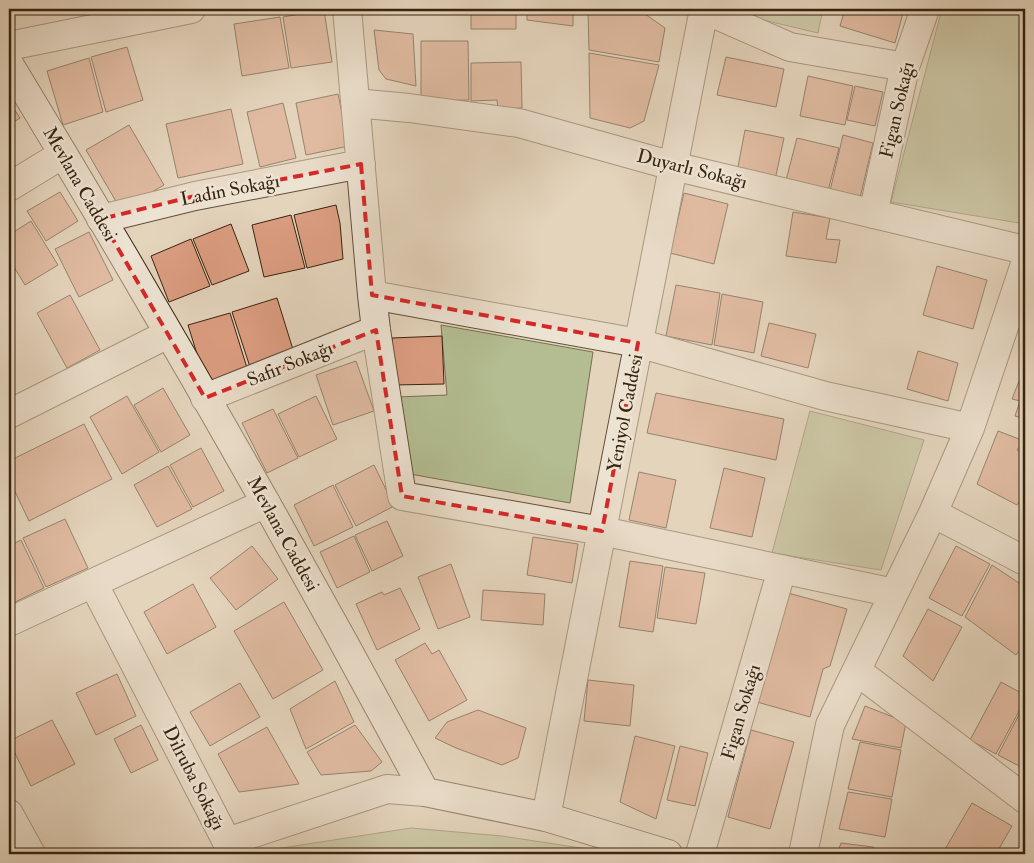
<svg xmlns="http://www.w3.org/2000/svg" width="1034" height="863" font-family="'IM FELL Double Pica',serif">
  <rect width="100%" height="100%" fill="#e4d4bc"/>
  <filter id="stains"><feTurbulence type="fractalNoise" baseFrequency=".004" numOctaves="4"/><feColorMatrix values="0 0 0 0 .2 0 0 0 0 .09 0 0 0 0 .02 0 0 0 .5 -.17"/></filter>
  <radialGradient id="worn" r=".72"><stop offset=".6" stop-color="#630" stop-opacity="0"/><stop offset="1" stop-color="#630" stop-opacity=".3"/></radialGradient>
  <path fill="#b3bd91" stroke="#767050" d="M717,9H823L818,33Z
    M942,9H1025V224L891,202Z
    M441,325L593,352L570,503L410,474L397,397L447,395Z
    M810,411L924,440L881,570L772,553Z
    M411,828L502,836L594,850L605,854H243Z"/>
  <path fill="#dc9d81" stroke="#38230e" d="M372,9H416V14L371,12Z
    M471,9H516V29H471Z
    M527,9H573V26L527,20Z
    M588,9H638L665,28L659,62L589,50Z
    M845,9H904L895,43L840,26Z
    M324,10L332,62L291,68L283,17Z
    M280,17L289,68L242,76L234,24Z
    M374,30L413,34L416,86L386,79L379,70Z
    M421,41H468L469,100L421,101Z
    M127,47L143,100L106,112L91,57Z
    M589,53L659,65L644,121L630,128L590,118Z
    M726,57L784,69L776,107L717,95Z
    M89,58L103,112L63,125L47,71Z
    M521,62L522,108L498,109L497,100L471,101V63Z
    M808,76L853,86L845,125L800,116Z
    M855,86L883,92L875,126L847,120Z
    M338,94L349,146L306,155L296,103Z
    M9,101L20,118L9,125Z
    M283,103L296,158L260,167L247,112Z
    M231,109L243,164L178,178L166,124Z
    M129,125L164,185L121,210L86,150Z
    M745,130L784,138L775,180L737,172Z
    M843,135L873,143L860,198L830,191Z
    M797,138L839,148L828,191L786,180Z
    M60,192L78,221L46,241L27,211Z
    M684,193L728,204L714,264L670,253Z
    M336,205L340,223L343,259L307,268L294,215Z
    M793,212L830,218L826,239L840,240L836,263L786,256Z
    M291,215L305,268L264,277L252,225Z
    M31,221L58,265L25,285L9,259V235Z
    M231,224L249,271L212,285L193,239Z
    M89,232L113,280L79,297L55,249Z
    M191,239L210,286L169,302L151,256Z
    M937,266L987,280L973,329L923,315Z
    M676,285L720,293L712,345L666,336Z
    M722,294L763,302L754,353L714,345Z
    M70,295L100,350L67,368L37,313Z
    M277,298L295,356L251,370L232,312Z
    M230,313L248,371L206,383L188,325Z
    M769,323L816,334L808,368L761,356Z
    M442,336L444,384L393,385L392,338Z
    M918,351L958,363L948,401L907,389Z
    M356,361L374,411L333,425L316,375Z
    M1023,371L1025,372V419L1015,416L1020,401L1012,399Z
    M163,388L190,435L161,452L134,405Z
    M656,393L784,419L776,460L647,433Z
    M127,396L159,452L122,474L90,417Z
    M316,396L337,439L299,457L278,414Z
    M273,409L298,458L267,473L242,423Z
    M84,424L112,479L29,521L9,479V461Z
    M998,431L1024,441L1017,450L1025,455V493L1017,505L977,484Z
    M201,448L224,491L193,507L170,465Z
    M374,465L394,506L356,526L335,485Z
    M168,466L192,509L157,527L134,485Z
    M724,468L765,478L752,537L710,528Z
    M639,472L676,480L666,528L629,520Z
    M333,485L353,527L314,546L294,505Z
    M65,519L88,568L46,587L23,538Z
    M387,521L403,556L372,571L355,535Z
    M354,536L370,572L337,588L320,552Z
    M533,537L578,544L572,583L527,575Z
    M21,540L44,588L9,605V546Z
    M252,546L278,579L236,610L210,578Z
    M956,546L990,564L962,616L929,598Z
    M630,561L663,566L653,632L619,627Z
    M451,564L470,617L438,629L418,577Z
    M992,565L1025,587V644L1016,655L965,617Z
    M665,567L705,573L696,624L657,618Z
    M193,584L216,627L167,654L144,612Z
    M400,588L420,629L377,650L356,604L382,592L384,595Z
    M483,590L545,594L543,625L481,620Z
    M788,593L847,609L830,666L823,669L810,717L757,702Z
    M284,602L323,670L273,699L234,631Z
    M928,609L962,627L933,681L903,656Z
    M425,643L432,654L439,650L467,700L429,721L395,660Z
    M117,674L136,716L96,735L76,693Z
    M588,680L634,685L630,726L584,721Z
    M335,681L354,722L306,749L290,709Z
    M1001,682L1025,695V700L996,754L970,740Z
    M240,683L260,717L210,746L190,712Z
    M1025,703V769L998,755Z
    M865,706L906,722L901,748L852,739Z
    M478,710L526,728L518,758L502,765L456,748L435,738L447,722Z
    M52,720L75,764L31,786L9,741Z
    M141,725L158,760L131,773L114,739Z
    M355,725L382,762L371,771L321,775L307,752Z
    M267,727L299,784L239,792L218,754Z
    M751,730L794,742L770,829L728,817Z
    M635,736L675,746L656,819L620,802Z
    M860,742L901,750L892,797L848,789Z
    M680,746L708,753L695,806L667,800Z
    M848,792L892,799L885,837L839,829Z
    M972,803L1012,826L996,854H950L944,851Z
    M841,843L873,847L884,854H837Z"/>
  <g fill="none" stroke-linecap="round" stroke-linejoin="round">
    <defs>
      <path id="street" d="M347,9L372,295L638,343L825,396L970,428L933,513L830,725L803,854
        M703,9L790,47L905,67
        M9,46L191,9
        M355,103L409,108L519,123L673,166L1025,250
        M9,187L63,154
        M873,214L905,67L925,9
        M101,219L195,196L361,164
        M372,295L376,330L402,496L602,531L894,593
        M1011,306L1025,264
        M205,398L376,330
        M9,414L168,334
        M970,428L1011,306L1025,316
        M933,513L1025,561
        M93,583L227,842L387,789L425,792
        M9,622L266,503
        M857,671L1025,799
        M9,814L31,854
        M546,817L704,9
        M700,854L782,569"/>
      <path id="secondary" d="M9,64C154,303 293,546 425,792L546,817L668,854"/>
    </defs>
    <use href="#street" stroke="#634f3a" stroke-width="30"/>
    <use href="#secondary" stroke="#38230e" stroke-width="30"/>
    <use href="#street" stroke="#ede3d3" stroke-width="28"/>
    <use href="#secondary" stroke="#ede3d3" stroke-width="28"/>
  </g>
  <path d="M0 0H1034V863H0ZM361,164L372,295L638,343L602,531L402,496L376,330L205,398L101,219L195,196Z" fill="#e4d4bc" fill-opacity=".55" fill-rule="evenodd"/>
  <path fill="none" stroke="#d62828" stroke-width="4" stroke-dasharray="10 6" stroke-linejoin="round" d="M361,164L372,295L638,343L602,531L402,496L376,330L205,398L101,219L195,196Z"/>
  <g text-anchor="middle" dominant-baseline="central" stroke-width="5" stroke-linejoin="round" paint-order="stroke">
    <g font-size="19" fill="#38230e" stroke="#ede3d3">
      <text transform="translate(897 110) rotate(-77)">Figan Sokağı</text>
      <text transform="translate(692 169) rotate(14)">Duyarlı Sokağı</text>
      <text transform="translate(80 184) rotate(60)">Mevlana Caddesi</text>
      <text transform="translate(230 190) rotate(-11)">Ladin Sokağı</text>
      <text transform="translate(290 364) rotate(-22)">Safir Sokağı</text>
      <text transform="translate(625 413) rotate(-79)">Yeniyol Caddesi</text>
      <text transform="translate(283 534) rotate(61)">Mevlana Caddesi</text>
      <text transform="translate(741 712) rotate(-74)">Figan Sokağı</text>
      <text transform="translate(194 778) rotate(63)">Dilruba Sokağı</text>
    </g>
  </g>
  <rect width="1034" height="863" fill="none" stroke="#e4d4bc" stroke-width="30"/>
  <rect x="10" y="10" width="1014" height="843" fill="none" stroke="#38230e" stroke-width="2.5"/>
  <rect x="15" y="15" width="1004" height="833" fill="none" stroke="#38230e"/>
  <rect width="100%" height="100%" filter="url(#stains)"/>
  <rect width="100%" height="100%" fill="url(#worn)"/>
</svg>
